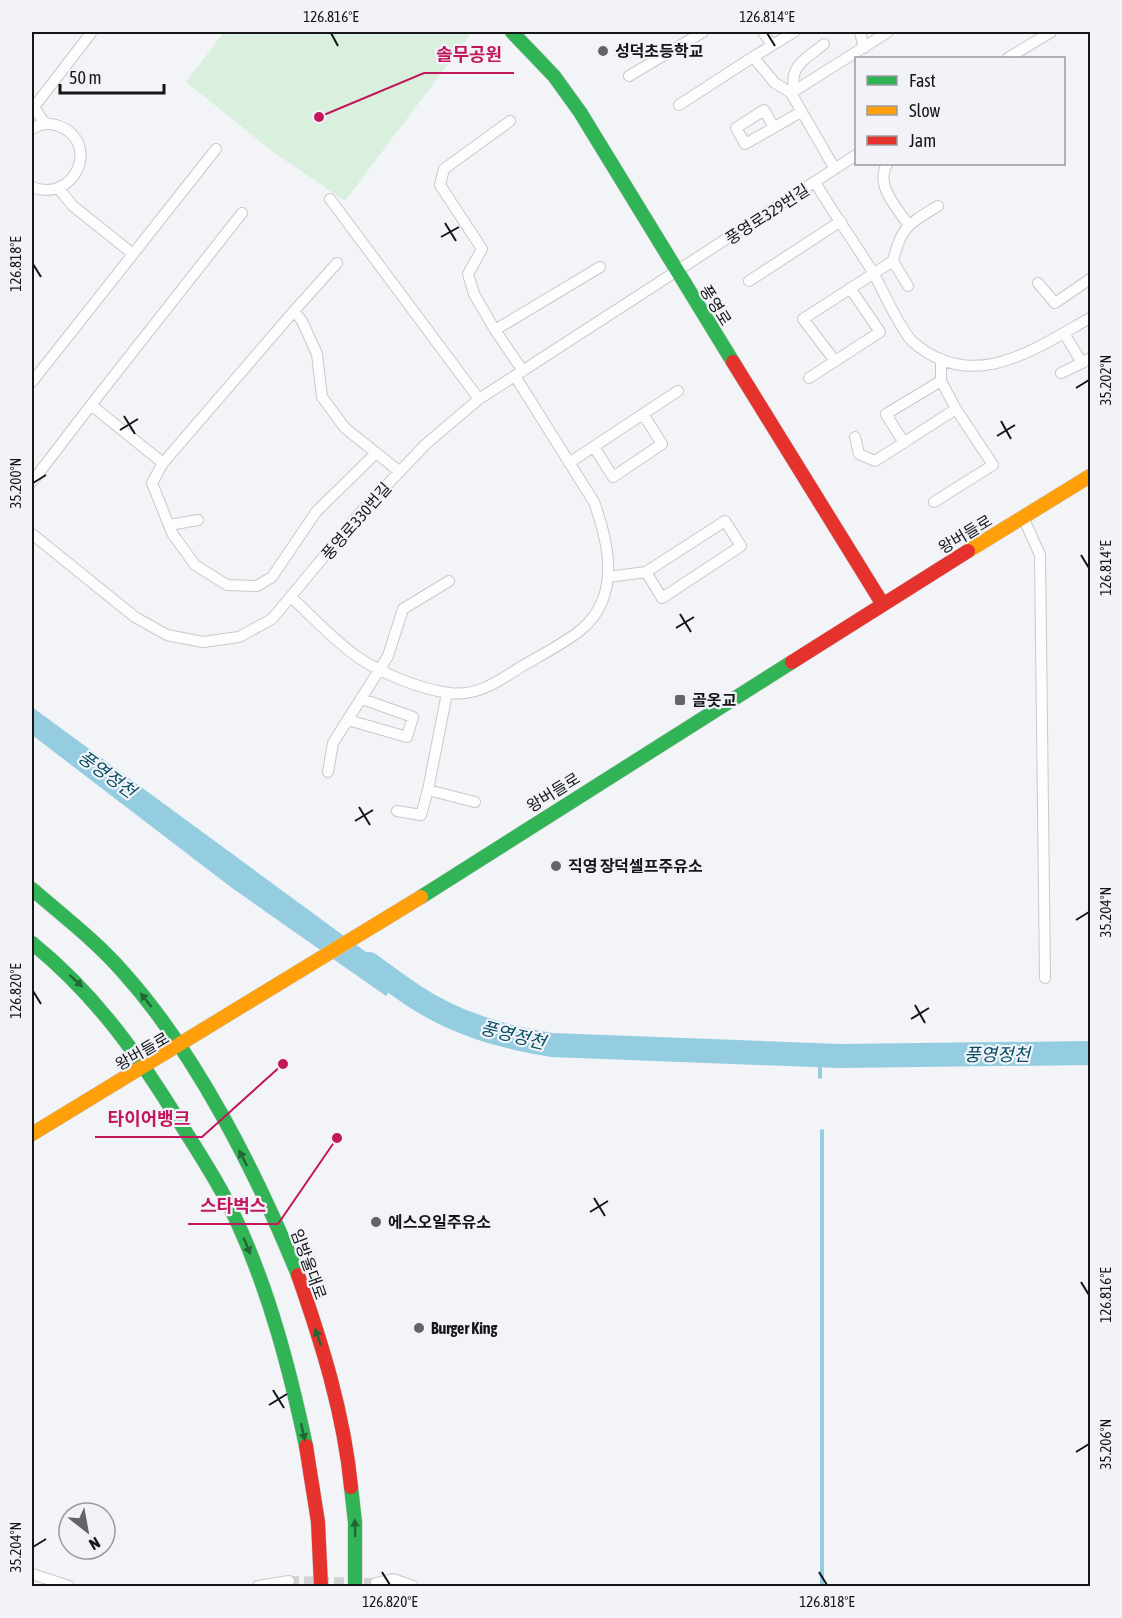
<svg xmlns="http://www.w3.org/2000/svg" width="1122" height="1618" font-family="'Asap Condensed','Noto Sans KR',sans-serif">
  <rect width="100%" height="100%" fill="#f3f4f7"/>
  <path fill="#d9f0de" d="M224,32H467L470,35L345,201L273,152L186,82Z"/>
  <path fill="#94cde0" d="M32,707L400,977L386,996L232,888L32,735Z"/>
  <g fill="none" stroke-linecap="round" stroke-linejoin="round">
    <path stroke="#94cde0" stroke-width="4" d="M820,1055V1077
      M822,1131V1586"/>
    <path stroke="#94cde0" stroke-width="24" d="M369,964C384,975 399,986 414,996C456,1024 503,1037 552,1045L839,1056L1090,1053"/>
    <path stroke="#d2d3d5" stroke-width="10" stroke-dasharray="10 5" stroke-linecap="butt" d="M289,1581L376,1583"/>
    <defs>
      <path id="street" d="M763,32L772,45
        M860,32L864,48
        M753,57L794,32
        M1008,58L1051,32
        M629,76L703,32
        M794,91C789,65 806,59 824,44
        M679,105L753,57L775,83L791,93
        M45,124L34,107L91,33
        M774,127L764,110L736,128L745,144L801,112
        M32,129C40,124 49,122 59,126C102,143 74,204 32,187
        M887,164C875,185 896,207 908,224
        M835,169L791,93L888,32
        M815,182C833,213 855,243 874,274C883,291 900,329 912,341C972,395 1035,349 1090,318
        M59,189L73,206L133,254
        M330,199L479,399
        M242,213L91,405L163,463L294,311
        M893,261L908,286
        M337,263L294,311L302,321L317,354L322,397L345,428L400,472
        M749,281L841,221
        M1038,283L1055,303L1090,279
        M495,330L474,294L468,274L482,249L440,185L444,169L510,121
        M1064,333L1082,363L1090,358
        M835,361L803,319L893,261C901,226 910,223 938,206
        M523,371L495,330L600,267
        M1061,373L1082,363
        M809,378L880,332L850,288
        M32,382L216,149
        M643,414L678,391
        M855,437L859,454L875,461L956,409
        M904,443L886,414L941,381
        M163,463L152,483L172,533L195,565L227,585L257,586L272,577L316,512L376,453
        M569,463L643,414L662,444L613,477L594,447
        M32,482L91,405
        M934,502L993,465L956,409L941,381V359
        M1023,517L1040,555L1045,978
        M169,525L198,520
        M32,534L135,617L167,635L203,642L239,637L272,619L361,512L426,444L479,399L856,155
        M608,577L646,572L725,521L741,546L662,598L646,572
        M291,597C313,617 335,642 359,658C383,674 420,689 449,693C478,697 500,680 524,665C543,654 565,643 582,629C621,595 609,544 594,502L515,376
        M447,693L428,790L475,802
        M348,720L407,737L413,717L362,699
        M328,772L333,743L388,656L403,609L449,581
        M397,811L421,815L428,790
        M32,1574L69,1586
        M376,1583L393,1579L413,1586
        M258,1586L289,1581"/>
      <path id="fast" d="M512,32L554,76L580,112L733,362
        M32,889C63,916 96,941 123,972C196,1053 257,1174 298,1275
        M421,897L792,662
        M32,943C90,990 132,1046 172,1110C195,1147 220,1184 238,1224C270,1294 290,1371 306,1446
        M351,1487L355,1522V1586"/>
      <path id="slow" d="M968,551L1090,476
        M32,1134L421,897"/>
      <path id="jam" d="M733,362L882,603
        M792,662L968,551
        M298,1275C322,1344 344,1414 351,1487
        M306,1446L318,1522L321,1586"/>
    </defs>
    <use href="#street" stroke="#c9c9cb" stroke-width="12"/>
    <use href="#fast" stroke="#c9c9cb" stroke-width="15"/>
    <use href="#slow" stroke="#c9c9cb" stroke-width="15"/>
    <use href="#jam" stroke="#c9c9cb" stroke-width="15"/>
    <use href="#street" stroke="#fdfdfe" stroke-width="10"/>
    <use href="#fast" stroke="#30b455" stroke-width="14"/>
    <use href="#slow" stroke="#ff9f0a" stroke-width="14"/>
    <use href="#jam" stroke="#e5322d" stroke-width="14"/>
  </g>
  <defs><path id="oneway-solid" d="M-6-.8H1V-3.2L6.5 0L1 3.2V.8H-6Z" transform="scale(1.5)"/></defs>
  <g fill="#226536">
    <use href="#oneway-solid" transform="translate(76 981) rotate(42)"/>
    <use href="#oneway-solid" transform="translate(146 1000) rotate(-128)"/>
    <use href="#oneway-solid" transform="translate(243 1158) rotate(-117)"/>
    <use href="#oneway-solid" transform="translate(247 1246) rotate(68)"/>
    <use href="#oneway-solid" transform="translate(318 1337) rotate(-109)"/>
    <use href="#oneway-solid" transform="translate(303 1432) rotate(77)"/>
    <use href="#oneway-solid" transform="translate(355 1528) rotate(-92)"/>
  </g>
  <path fill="none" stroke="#151617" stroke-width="2" d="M331,33L338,46M767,33L775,46M445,223L456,241M441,237L459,227M33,264L41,277M1076,388L1089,380M124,416L135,434M1001,421L1011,439M120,430L138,419M997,436L1015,425M33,483L46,475M1081,555L1089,568M680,614L691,632M676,628L694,617M359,807L370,825M355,821L373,810M1076,920L1089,912M33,991L41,1004M915,1005L925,1023M911,1019L929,1008M594,1198L605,1216M590,1212L608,1201M1081,1282L1089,1295M273,1390L284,1408M269,1405L287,1394M1076,1452L1089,1444M33,1547L46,1539M382,1572L390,1585M819,1572L827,1585"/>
  <g fill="#636465" stroke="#f2f3f8" stroke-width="2">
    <circle cx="603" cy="51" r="6"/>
    <rect x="674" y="694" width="12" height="12" rx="3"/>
    <circle cx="556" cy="866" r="6"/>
    <circle cx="376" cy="1222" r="6"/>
    <circle cx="419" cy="1328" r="6"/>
  </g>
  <g text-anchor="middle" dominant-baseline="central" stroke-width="4.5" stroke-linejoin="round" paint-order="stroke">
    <g font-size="16" font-weight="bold" fill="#151617" stroke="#f2f3f8" text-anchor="start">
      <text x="615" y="51">성덕초등학교</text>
      <text x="692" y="700">골옷교</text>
      <text x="568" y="866">직영 장덕셀프주유소</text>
      <text x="388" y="1222">에스오일주유소</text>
      <text x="431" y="1328">Burger King</text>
    </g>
    <g font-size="16" fill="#151617" stroke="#f2f3f8">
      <text transform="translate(767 214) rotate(-33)">풍영로329번길</text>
      <text transform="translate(716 305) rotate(58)">풍영로</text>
      <text transform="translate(356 521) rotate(-49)">풍영로330번길</text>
      <text transform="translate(965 534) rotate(-31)">왕버들로</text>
      <text transform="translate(553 792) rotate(-32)">왕버들로</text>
      <text transform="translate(142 1051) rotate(-30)">왕버들로</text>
      <text transform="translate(309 1264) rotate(70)">임방울대로</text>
    </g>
    <g font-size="18" font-style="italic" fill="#044e61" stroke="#f2f3f8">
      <text transform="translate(107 774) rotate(36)">풍영정천</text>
      <text transform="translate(513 1035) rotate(14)">풍영정천</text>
      <text x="997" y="1054">풍영정천</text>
    </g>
  </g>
  <path fill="none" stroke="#c2185b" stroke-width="2" d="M319 117L424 73H514M283 1064L202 1137H95M337 1138L278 1224H188"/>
  <g fill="#c2185b" stroke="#f2f3f8" stroke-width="2">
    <circle cx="319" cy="117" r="6"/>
    <circle cx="283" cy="1064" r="6"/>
    <circle cx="337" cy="1138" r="6"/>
  </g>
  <g font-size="18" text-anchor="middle" font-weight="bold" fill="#c2185b" stroke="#f2f3f8" stroke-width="4.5" stroke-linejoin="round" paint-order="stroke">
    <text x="469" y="61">솔무공원</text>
    <text x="149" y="1125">타이어뱅크</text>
    <text x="233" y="1212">스타벅스</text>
  </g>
  <rect width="1122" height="1618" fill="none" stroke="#f2f3f8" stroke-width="66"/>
  <rect x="855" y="57" width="210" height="108" fill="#f2f3f8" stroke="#9a9b9e" stroke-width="1.5"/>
  <rect x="867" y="76" width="30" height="9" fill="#30b455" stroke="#9a9b9e" stroke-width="1.5"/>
  <text x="909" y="87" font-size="18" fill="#151617">Fast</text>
  <rect x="867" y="106" width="30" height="9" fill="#ff9f0a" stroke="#9a9b9e" stroke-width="1.5"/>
  <text x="909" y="117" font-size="18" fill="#151617">Slow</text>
  <rect x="867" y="136" width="30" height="9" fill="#e5322d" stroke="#9a9b9e" stroke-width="1.5"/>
  <text x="909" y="147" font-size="18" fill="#151617">Jam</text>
  <g transform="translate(87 1531) rotate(149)"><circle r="28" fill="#f2f3f8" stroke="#9a9b9e" stroke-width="1.5"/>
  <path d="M0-4.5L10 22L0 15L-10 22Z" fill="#636465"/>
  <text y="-9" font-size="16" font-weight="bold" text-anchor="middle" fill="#151617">N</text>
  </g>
  <path d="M60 84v9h104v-9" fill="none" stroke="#151617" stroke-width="3"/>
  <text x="69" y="84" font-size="18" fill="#151617" stroke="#f2f3f8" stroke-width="4.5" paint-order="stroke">50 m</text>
  <rect x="33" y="33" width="1056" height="1552" fill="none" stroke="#151617" stroke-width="2"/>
  <g font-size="15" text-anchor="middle" fill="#151617">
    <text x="331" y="22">126.816°E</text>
    <text x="767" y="22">126.814°E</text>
    <text transform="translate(16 264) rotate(-90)" y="5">126.818°E</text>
    <text transform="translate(1106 380) rotate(-90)" y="5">35.202°N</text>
    <text transform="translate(16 483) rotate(-90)" y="5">35.200°N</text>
    <text transform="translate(1106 568) rotate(-90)" y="5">126.814°E</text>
    <text transform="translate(1106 912) rotate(-90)" y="5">35.204°N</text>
    <text transform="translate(16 991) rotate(-90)" y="5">126.820°E</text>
    <text transform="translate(1106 1295) rotate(-90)" y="5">126.816°E</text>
    <text transform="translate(1106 1444) rotate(-90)" y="5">35.206°N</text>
    <text transform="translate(16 1547) rotate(-90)" y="5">35.204°N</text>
    <text x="390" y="1607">126.820°E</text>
    <text x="827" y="1607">126.818°E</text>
  </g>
</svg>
